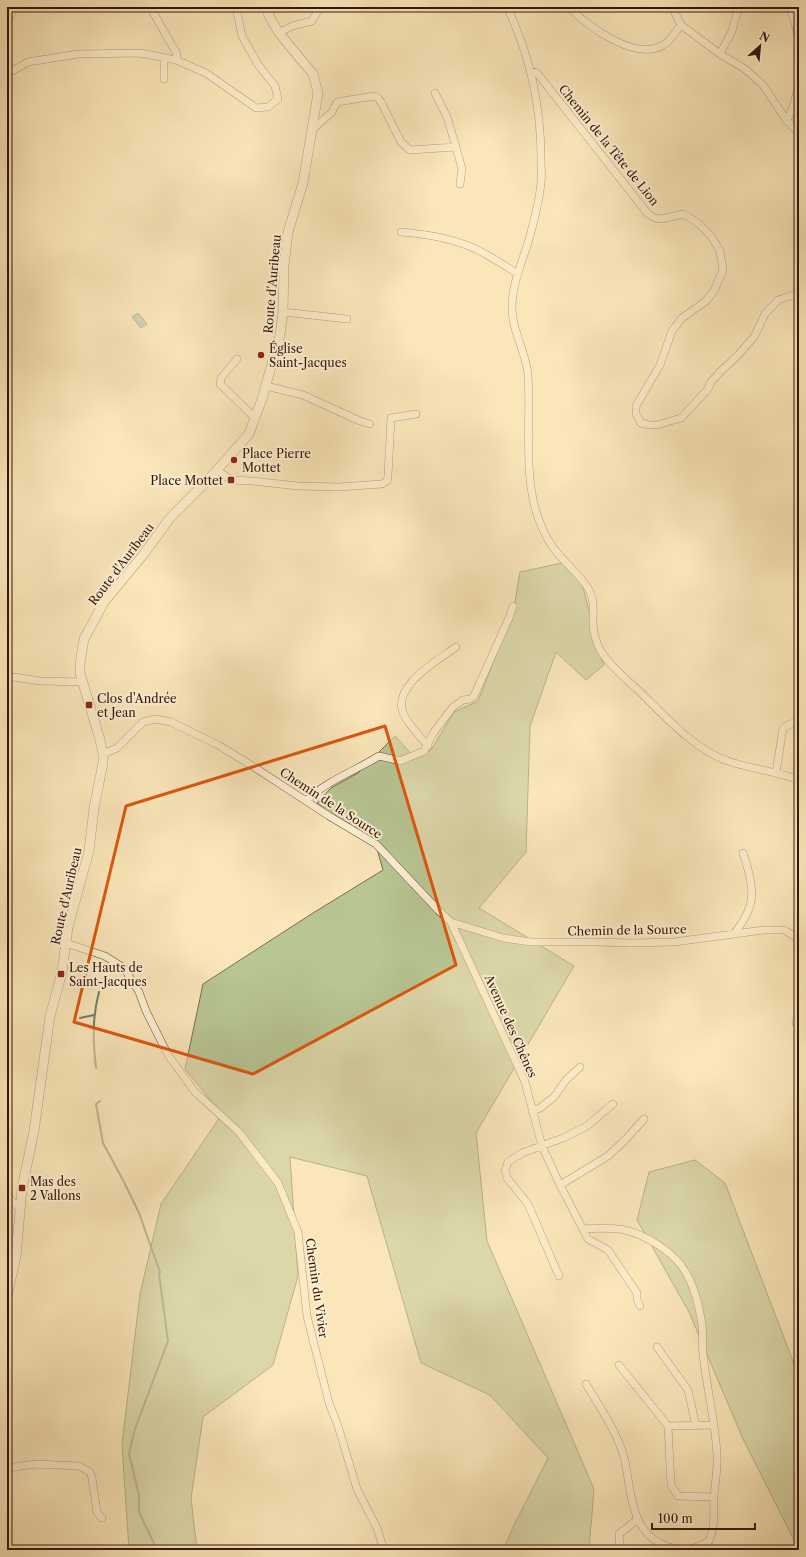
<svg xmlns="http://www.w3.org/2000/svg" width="806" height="1557" font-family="'Libre Caslon Text',serif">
  <rect width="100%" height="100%" fill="#fae6b9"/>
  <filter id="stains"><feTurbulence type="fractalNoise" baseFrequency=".005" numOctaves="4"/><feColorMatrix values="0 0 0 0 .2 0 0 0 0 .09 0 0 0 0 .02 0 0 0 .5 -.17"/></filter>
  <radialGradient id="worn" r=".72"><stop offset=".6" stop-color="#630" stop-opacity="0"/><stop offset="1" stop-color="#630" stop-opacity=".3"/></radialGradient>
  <path fill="#b8c694" stroke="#766e4e" d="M562,563L582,584L589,610L594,642L604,665L586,680L556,652L530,726L526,852L479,908L574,966L476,1133L487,1241L594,1489L589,1550H503L513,1527L548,1458L490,1395L421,1363L367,1176L290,1157L298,1276L273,1365L203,1417L191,1498L197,1550H129L122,1444L140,1294L161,1204L222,1114L185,1069L203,984L313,913L383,870L377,849L317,803L331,788L358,773L395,736L415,758L431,750L454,712L478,701L513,613L520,572Z
    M695,1160L725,1183L799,1377V1550L743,1439L689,1312L637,1220L649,1172Z"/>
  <path fill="#9fc0ab" stroke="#757c6a" d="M138,313L147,324L141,328L132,317Z"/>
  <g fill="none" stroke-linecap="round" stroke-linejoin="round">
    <path stroke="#757c6a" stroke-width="2" d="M80,1018L94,1015
      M96,1068C93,1042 92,1018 99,992
      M100,1101L96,1104L103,1143L124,1182L139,1213L160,1272L159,1274L168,1341L135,1429L129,1454L139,1495V1512L157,1550"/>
    <defs>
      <path id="minor" d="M150,7L177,54L176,60
        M507,7C530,55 541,106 541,159C541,166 542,174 541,182C540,198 535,216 531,232C525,257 512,280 512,308C512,331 526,352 528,375C532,431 518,495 552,546C562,561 578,572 588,588C595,600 593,610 593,623C593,633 596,641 600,650C609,665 625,678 638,690C663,714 694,750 728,761C751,769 776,771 799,780
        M569,7C587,26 636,62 663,45C671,41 676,31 681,25
        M672,7L681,25L720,54L745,69L763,85L787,121L799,133
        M789,7L794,19L799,40
        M7,21L15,7
        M279,33L292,26L312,21L320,7
        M720,54L732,31L737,13L733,7
        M531,71L537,73L648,214L655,218L662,219L683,214L687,216L699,224L711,236L720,251L723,270L714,291L706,301L682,318L672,331L660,365L636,406V414L641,423L649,425H657L681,418L708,389L711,382L720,372L737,356L754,337L765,314L778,300L799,293
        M7,74L28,62L78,54L140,53L176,60L206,73L256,108L268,107L278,99L275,86L259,66L242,36L236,7
        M164,79V58
        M435,93L447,117L456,147
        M787,121L794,104L799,84
        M313,129L332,112L337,102L374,96L378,98L381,102L401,142L410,150L456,147L462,169L460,184
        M401,232C427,234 456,239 480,251C493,258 505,266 517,273
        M283,312L347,319
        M237,359L221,378L220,384L255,418
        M266,386L303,395L360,421L370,424
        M217,470L231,480L252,481L298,486L339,487L382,484L387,481L388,476L391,418L416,414
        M7,676L40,681L82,682
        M428,746C420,737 411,727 405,717C388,688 437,661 456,647
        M103,754L117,748L143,722L155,719L171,722L218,745L251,765L329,816L376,844L438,910L451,922L503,938L531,942H598L632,943L674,942L764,930H784L799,939
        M776,773L783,728L799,720
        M306,801C326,781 355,771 379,756L400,761L424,751L434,732L453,707L463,700L470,699L474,696L509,618L513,606
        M451,922L525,1082L542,1146L560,1185L588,1239L608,1250L637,1293V1299L640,1306
        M734,934C740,926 747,916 750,906C755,889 748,869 743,853
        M66,943L105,956L124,968L139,992L146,1011L168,1055L195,1092L239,1132L278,1183L298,1232L307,1316L329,1403L338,1426L357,1489L377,1528L384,1550
        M796,1023L799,1010
        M532,1111L540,1108L554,1097L566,1080L580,1067
        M560,1185L608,1156L626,1139L644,1119
        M7,1196L19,1208
        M583,1229C597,1228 611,1227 625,1230C645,1235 668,1249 681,1265C693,1281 699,1305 702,1325C703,1335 702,1345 703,1355C707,1388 715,1421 717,1454C718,1468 715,1483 714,1497C713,1515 716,1523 709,1541C703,1544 695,1549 689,1549C667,1551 646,1539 638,1519C629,1500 629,1477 624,1457C617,1432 599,1406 586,1384
        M559,1276L528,1204L507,1178L505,1171L508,1162L522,1153L563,1138L587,1126L613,1104
        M657,1347L688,1390L696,1426
        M619,1365L668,1426
        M714,1425L668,1426L671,1485L678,1496L714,1497
        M7,1468L36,1464L79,1466L90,1472L92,1478L97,1512L102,1518
        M620,1550L619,1534L638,1519"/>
      <path id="tertiary" d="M7,1296L16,1257L22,1188L34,1131L50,1016L62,972L68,927L89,851L94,808L103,763V754L100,740L80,673V663L84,639L104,602L143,555L170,518L208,480L249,434L262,399L280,335L283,312L284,265L288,232L303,183L318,93L313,74L279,33L269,16L267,7"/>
    </defs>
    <use href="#minor" stroke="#664934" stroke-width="8"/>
    <use href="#tertiary" stroke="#664934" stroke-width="10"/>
    <use href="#minor" stroke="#fcefd2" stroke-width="7"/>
    <use href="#tertiary" stroke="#fcefd2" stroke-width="9"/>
  </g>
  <path d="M0 0H806V1557H0ZM385,726L456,965L253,1074L74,1022L126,806Z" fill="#fae6b9" fill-opacity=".55" fill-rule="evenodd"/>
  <path fill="none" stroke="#df560c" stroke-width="3" stroke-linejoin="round" d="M385,726L456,965L253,1074L74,1022L126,806Z"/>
  <g fill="#8f2418" stroke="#fcefd2" stroke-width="1.5">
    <circle cx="261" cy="355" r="4"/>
    <circle cx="234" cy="460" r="4"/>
    <rect x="227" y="476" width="8" height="8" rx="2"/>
    <rect x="85" y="701" width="8" height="8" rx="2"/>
    <rect x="57" y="970" width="8" height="8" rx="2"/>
    <rect x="18" y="1184" width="8" height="8" rx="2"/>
  </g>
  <g text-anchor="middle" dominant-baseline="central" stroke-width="4" stroke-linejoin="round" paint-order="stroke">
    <g font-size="12" fill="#351508" stroke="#fcefd2">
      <text transform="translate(609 145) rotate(51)">Chemin de la Tête de Lion</text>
      <text transform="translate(272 284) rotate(-85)">Route d'Auribeau</text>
      <text transform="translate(121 564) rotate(-53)">Route d'Auribeau</text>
      <text transform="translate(331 803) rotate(33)">Chemin de la Source</text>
      <text transform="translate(66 896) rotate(-77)">Route d'Auribeau</text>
      <text transform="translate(627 930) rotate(-1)">Chemin de la Source</text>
      <text transform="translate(511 1026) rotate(66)">Avenue des Chênes</text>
      <text transform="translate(317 1288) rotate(82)">Chemin du Vivier</text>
    </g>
    <g font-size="12" fill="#351508" stroke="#fcefd2" text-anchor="start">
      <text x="269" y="348">Église<tspan x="269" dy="14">Saint-Jacques</tspan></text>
      <text x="242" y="453">Place Pierre<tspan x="242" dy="14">Mottet</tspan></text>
      <text x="223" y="480" text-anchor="end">Place Mottet</text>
      <text x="97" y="698">Clos d'Andrée<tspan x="97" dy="14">et Jean</tspan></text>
      <text x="69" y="967">Les Hauts de<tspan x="69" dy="14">Saint-Jacques</tspan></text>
      <text x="30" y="1181">Mas des<tspan x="30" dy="14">2 Vallons</tspan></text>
    </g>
  </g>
  <rect width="806" height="1557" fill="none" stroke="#fae6b9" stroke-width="24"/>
  <rect x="8" y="8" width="790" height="1541" fill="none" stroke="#351508" stroke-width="2"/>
  <rect x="12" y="12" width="782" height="1533" fill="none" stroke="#351508"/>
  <g transform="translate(760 46) rotate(27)" stroke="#fcefd2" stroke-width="3" paint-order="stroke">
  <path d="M0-3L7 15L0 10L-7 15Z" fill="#351508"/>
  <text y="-6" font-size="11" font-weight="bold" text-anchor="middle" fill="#351508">N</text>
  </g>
  <path d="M652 1523v6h103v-6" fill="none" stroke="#351508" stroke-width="2"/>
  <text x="658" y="1523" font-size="12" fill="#351508" stroke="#fcefd2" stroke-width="3" paint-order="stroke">100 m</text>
  <rect width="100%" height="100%" filter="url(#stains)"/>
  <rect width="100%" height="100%" fill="url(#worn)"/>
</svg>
